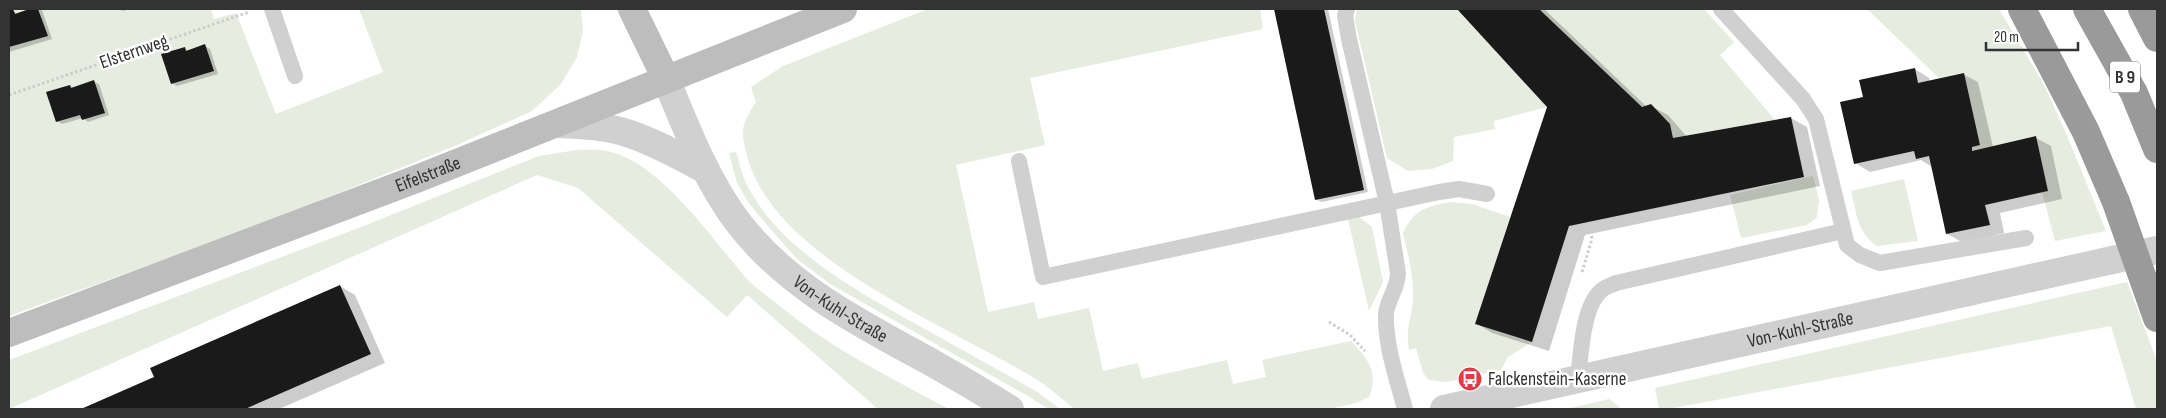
<svg xmlns="http://www.w3.org/2000/svg" width="2166" height="418" font-family="'Sofia Sans Condensed',sans-serif">
  <rect width="100%" height="100%" fill="#fff"/>
  <path fill="#e6ecdf" d="M9,9H211L214,19L236,13L276,114L383,72L359,9H581L583,30L577,57L561,84L532,111L457,145L277,218L9,316Z
    M928,9H1260L1263,29L1030,78L1045,145L956,165L988,312L1034,302L1038,319L1089,308L1103,371L1138,363L1142,379L1227,360L1233,384L1266,377L1262,360L1351,341C1368,359 1379,372 1369,397L1356,403L1329,409H1074C1064,400 1053,391 1042,383C956,328 778,263 748,159C746,151 742,138 743,130C744,120 751,110 756,102L751,87L783,66Z
    M1357,9H1457L1547,107L1494,121L1495,129L1454,137L1453,161L1432,169L1408,171L1387,158L1355,21Z
    M1539,9H1704L1734,42L1720,55L1775,120L1673,138L1670,124L1651,104L1642,107Z
    M1867,9H1999L2044,85L2066,133L2106,231L2055,241L2042,192L2048,191L2036,137L1972,151V147L1979,144L1964,73L1939,78Z
    M577,150C588,150 601,149 611,152C662,164 714,242 748,280C759,291 774,301 786,311C836,351 893,379 949,409H878L747,295L727,317L578,188L537,175L9,409V360L361,227L539,156Z
    M736,152C739,161 741,172 745,181C778,250 859,292 923,328C961,349 998,370 1036,391L1060,409H1048L1033,399L830,284L797,259L761,218L748,202L737,183L729,153Z
    M1813,176L1819,200L1817,217L1807,225L1741,238L1730,195Z
    M1904,179L1918,241L1877,246C1856,231 1857,214 1851,191Z
    M1451,202L1472,204L1510,217L1475,324L1532,342L1508,357L1501,370L1446,382L1429,380L1423,373L1416,348L1409,350C1405,326 1412,320 1413,299C1414,275 1408,256 1403,233C1415,209 1425,207 1451,202Z
    M1359,217L1372,227L1383,282L1369,311L1348,219Z
    M2127,282L2157,361V409H2136L2111,326L1668,409H1659L1655,388Z
    M1609,399L1622,409H1566Z"/>
  <path fill="#0003" d="M33,9L42,10L52,39L9,52V11L12,10L18,14Z
    M118,9H130L123,11Z
    M1281,9H1328L1368,192L1322,202L1317,200L1275,10Z
    M1459,9H1544L1647,107L1651,106L1668,115L1687,137L1791,118L1807,127L1820,186L1585,235L1549,351L1492,333L1476,323L1548,107Z
    M205,46L210,49L218,74L177,86L172,83L184,48L189,51Z
    M1915,69L1929,78L1930,81L1963,74L1978,82L1993,147L2036,138L2051,146L2062,199L2000,213L2004,233L1962,242L1947,234L1932,167L1921,160L1870,172L1855,163L1864,98Z
    M94,82L99,84L109,115L88,122L83,118L62,124L57,121L70,86L74,88Z
    M340,286L355,295L385,363L279,409H84L157,377Z"/>
  <path fill="#1a1a1a" d="M9,9H13L15,14L29,9H38L48,36L9,47Z
    M1274,9H1324L1364,190L1315,200Z
    M1457,9H1539L1642,107L1651,104L1670,124L1673,138L1791,117L1804,177L1569,226L1532,342L1475,324L1547,107Z
    M205,44L214,71L171,84L161,54L185,47L186,51Z
    M1915,68L1918,83L1964,73L1980,145L1972,147V151L2036,136L2048,191L1985,205L1990,225L1946,234L1929,156L1916,159L1914,151L1854,164L1840,102L1863,97L1859,80Z
    M94,80L105,113L82,120L80,115L56,122L46,92L70,85L71,88Z
    M340,285L371,354L245,409H81L154,377L150,368Z"/>
  <g fill="none" stroke-linecap="round" stroke-linejoin="round">
    <path stroke="#cdcdcd" stroke-width="3" stroke-dasharray="2.5 2.5" stroke-linecap="butt" d="M9,95L249,12
      M1582,272L1592,239L1589,222
      M1329,322L1350,335L1365,351"/>
    <path stroke="#d0d0d0" stroke-width="16" d="M272,9L295,76
      M1347,9L1345,16L1349,39L1387,203L1398,273C1398,288 1387,300 1386,314C1385,345 1397,379 1405,409
      M1721,9L1803,99L1816,119L1847,245L1860,255L1880,263L2026,238
      M1019,161L1043,277L1439,192L1459,189L1487,194
      M1578,379C1581,355 1582,306 1602,290C1605,287 1612,285 1616,283L1843,231"/>
    <g stroke="#d0d0d0" stroke-width="28">
      <path id="s1" d="M666,79C686,127 705,178 737,221C786,286 859,323 929,361C956,376 983,392 1010,409"/>
      <path d="M558,124C582,125 607,126 630,134C657,143 681,157 706,170"/>
      <path id="s2" d="M1444,409L2157,250"/>
    </g>
    <g stroke="#bdbdbd" stroke-width="28">
      <path d="M632,9L666,79"/>
      <path id="s3" d="M9,333L419,178L843,9"/>
    </g>
    <path stroke="#9a9a9a" stroke-width="28" d="M2022,9L2086,132L2116,202L2157,318
      M2087,9L2134,93L2157,149
      M2142,9L2157,38"/>
  </g>
  <defs>
    <symbol id="bus-disc" viewBox="-11 -11 22 22"><circle r="9.5" fill="#e63946" stroke="#fff"/><path d="M-5-6H5V4H4V6H2V4H-2V6H-4V4H-5ZM-3.5-4V0h7V-4ZM-3.5 1.2v1.5H-2V1.2ZM2 1.2v1.5H3.5V1.2Z" fill="#fff"/></symbol>
  </defs>
  <g fill-rule="evenodd">
    <use href="#bus-disc" x="1456" y="365" width="28" height="28"/>
  </g>
  <g text-anchor="middle" dominant-baseline="central" stroke-width="5" stroke-linejoin="round" paint-order="stroke">
    <rect fill="#fff" stroke="#707070" stroke-width="1" x="2110" y="61.5" width="30" height="31" rx="4"/>
    <g font-size="18" font-weight="bold" fill="#333">
      <text x="2125" y="77">B 9</text>
    </g>
    <g font-size="19" fill="#333" stroke="#fff">
      <text transform="translate(134 52) rotate(-19)">Elsternweg</text>
      <text stroke="none"><textPath href="#s3" startOffset="448">Eifelstraße</textPath></text>
      <text stroke="none"><textPath href="#s1" startOffset="296">Von-Kuhl-Straße</textPath></text>
      <text stroke="none"><textPath href="#s2" startOffset="365">Von-Kuhl-Straße</textPath></text>
    </g>
    <g font-size="19" fill="#333" stroke="#fff" text-anchor="start">
      <text x="1488" y="379">Falckenstein-Kaserne</text>
    </g>
  </g>
  <rect width="2166" height="418" fill="none" stroke="#333333" stroke-width="20"/>
  <path d="M1986 42v8h92v-8" fill="none" stroke="#333333" stroke-width="2.5"/>
  <text x="1994" y="42" font-size="15" fill="#333333" stroke="#ffffff" stroke-width="4" paint-order="stroke">20 m</text>
</svg>
